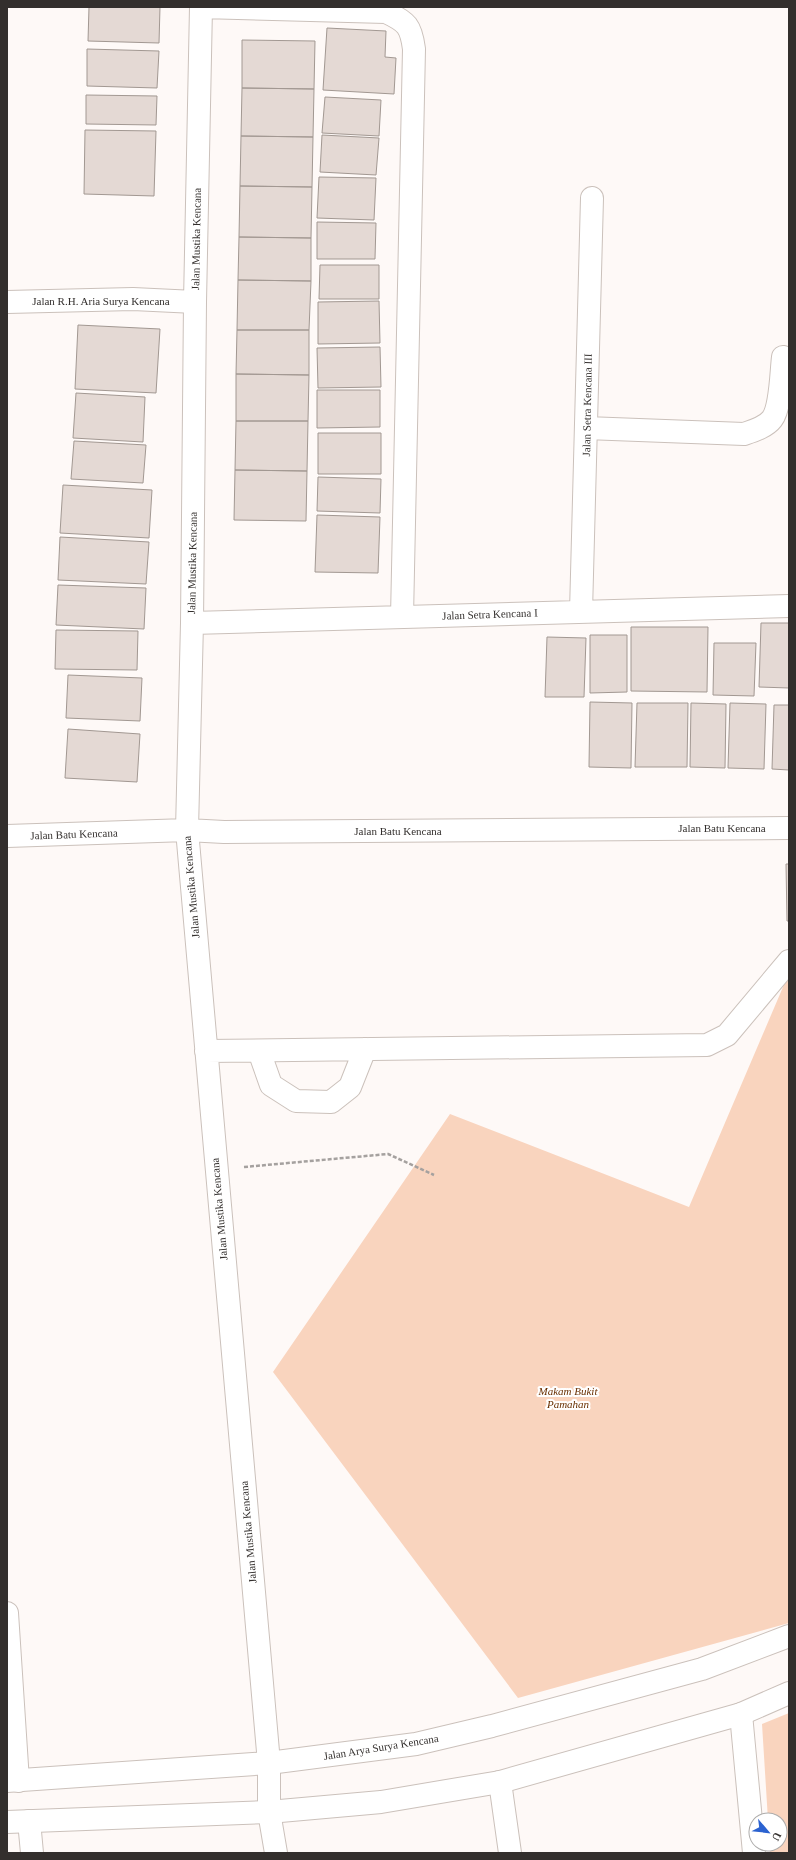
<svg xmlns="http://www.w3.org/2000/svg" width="796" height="1860" font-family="'Times New Roman',serif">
  <rect width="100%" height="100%" fill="#fef9f7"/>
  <path fill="#f9d4be" d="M789,973V1623L518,1698L273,1372L450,1114L689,1207Z
    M789,1713V1853H770L769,1844H780V1820H768L762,1724Z"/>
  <path fill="#e4d9d4" stroke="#a29892" d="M89,7H160L159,43L88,41Z
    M327,28L386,31L385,57L396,58L394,94L323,90Z
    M242,40L315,41L314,89L242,88Z
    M87,49L159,51L157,88L87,86Z
    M242,88L314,89L313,137L241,136Z
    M86,95L157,96L156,125L86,124Z
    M325,97L381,100L379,136L322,133Z
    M85,130L156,131L154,196L84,194Z
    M322,135L379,138L376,175L320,172Z
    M241,136L313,137L312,187L240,186Z
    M319,177L376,178L374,220L317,218Z
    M240,186L312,187L311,238L239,237Z
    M317,222L376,223L375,259H317Z
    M239,237L311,238V281L238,280Z
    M320,265H379V299H319Z
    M238,280L311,281L309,330H237Z
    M379,301L380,343L318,344V302Z
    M78,325L160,329L156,393L75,389Z
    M237,330H309V375L236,374Z
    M380,347L381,387L318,388L317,348Z
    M236,374L309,375L308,421H236Z
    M317,390H380V427L317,428Z
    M76,393L145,397L143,442L73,438Z
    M236,421H308L307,471L235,470Z
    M318,433H381V474H318Z
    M74,441L146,445L143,483L71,479Z
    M235,470L307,471L306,521L234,520Z
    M318,477L381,479L380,513L317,511Z
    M63,485L152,490L149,538L60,533Z
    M317,515L380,517L378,573L315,572Z
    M60,537L149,542L146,584L58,580Z
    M58,585L146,588L144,629L56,625Z
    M761,623H789V688L759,687Z
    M631,627H708L707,692L631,691Z
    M56,630L138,631L137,670L55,669Z
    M590,635H627V692L590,693Z
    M547,637L586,638L584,697H545Z
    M714,643H756L754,696L713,695Z
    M68,675L142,678L140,721L66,718Z
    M590,702L632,703L631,768L589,767Z
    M637,703H688L687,767H635Z
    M691,703L726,704L725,768L690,767Z
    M730,703L766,704L764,769L728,768Z
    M774,705H789V770L772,769Z
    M68,729L140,734L137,782L65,778Z
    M786,864H789V921H787Z"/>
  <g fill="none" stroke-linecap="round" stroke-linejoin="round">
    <defs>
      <path id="minor" d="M201,7L195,302L192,623L187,830L269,1763V1812L276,1853
        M201,7L386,12C407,22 411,26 414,49L402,617
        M7,302L133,299L195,302
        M586,428L744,434C753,431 766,427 772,419C781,407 781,373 783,357
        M581,612L592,198
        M192,623L789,606
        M7,836L187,830L224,832L789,828
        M206,1051L707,1045L727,1035L789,961
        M259,1051L271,1085L296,1101L331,1102L350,1087L365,1049
        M7,1613L18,1781
        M741,1714L754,1853
        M500,1782L510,1853
        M29,1821L32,1853"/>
      <path id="tertiary" d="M7,1781L269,1763L416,1744L492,1726L702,1669L789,1636
        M7,1822L269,1812L381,1802L500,1782L741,1714L789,1693"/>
    </defs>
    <use href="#minor" stroke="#cbc1bb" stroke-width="24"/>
    <use href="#tertiary" stroke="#cbc1bb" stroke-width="24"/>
    <path stroke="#a5a19f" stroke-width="2.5" stroke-dasharray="4 2" stroke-linecap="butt" d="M244,1167L388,1154L434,1175"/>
    <use href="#minor" stroke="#fff" stroke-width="22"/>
    <use href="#tertiary" stroke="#fff" stroke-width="22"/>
  </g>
  <g text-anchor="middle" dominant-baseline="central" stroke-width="4" stroke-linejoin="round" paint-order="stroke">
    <g font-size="11" fill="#332f2d" stroke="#fff">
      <text transform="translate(196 239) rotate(-89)">Jalan Mustika Kencana</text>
      <text x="101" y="301">Jalan R.H. Aria Surya Kencana</text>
      <text transform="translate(587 405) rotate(-89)">Jalan Setra Kencana III</text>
      <text transform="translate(192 563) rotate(-89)">Jalan Mustika Kencana</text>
      <text transform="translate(490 614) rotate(-2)">Jalan Setra Kencana I</text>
      <text x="722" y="828">Jalan Batu Kencana</text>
      <text x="398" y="831">Jalan Batu Kencana</text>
      <text transform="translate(74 834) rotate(-2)">Jalan Batu Kencana</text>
      <text transform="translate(191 887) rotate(-95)">Jalan Mustika Kencana</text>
      <text transform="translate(219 1209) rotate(-95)">Jalan Mustika Kencana</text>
      <text transform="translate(248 1532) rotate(-95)">Jalan Mustika Kencana</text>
      <text transform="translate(381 1747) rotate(-9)">Jalan Arya Surya Kencana</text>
    </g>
    <g font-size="11" font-style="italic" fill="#692f00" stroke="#fff">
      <text x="568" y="1391">Makam Bukit<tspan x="568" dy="13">Pamahan</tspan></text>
    </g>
  </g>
  <rect width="796" height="1860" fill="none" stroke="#332f2d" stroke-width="16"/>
  <g transform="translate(768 1832) rotate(118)"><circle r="19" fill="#ffffff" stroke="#adacab"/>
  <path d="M0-3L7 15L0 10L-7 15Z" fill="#2b62d0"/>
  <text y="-6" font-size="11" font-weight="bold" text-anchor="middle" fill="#332f2d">U</text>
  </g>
</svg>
